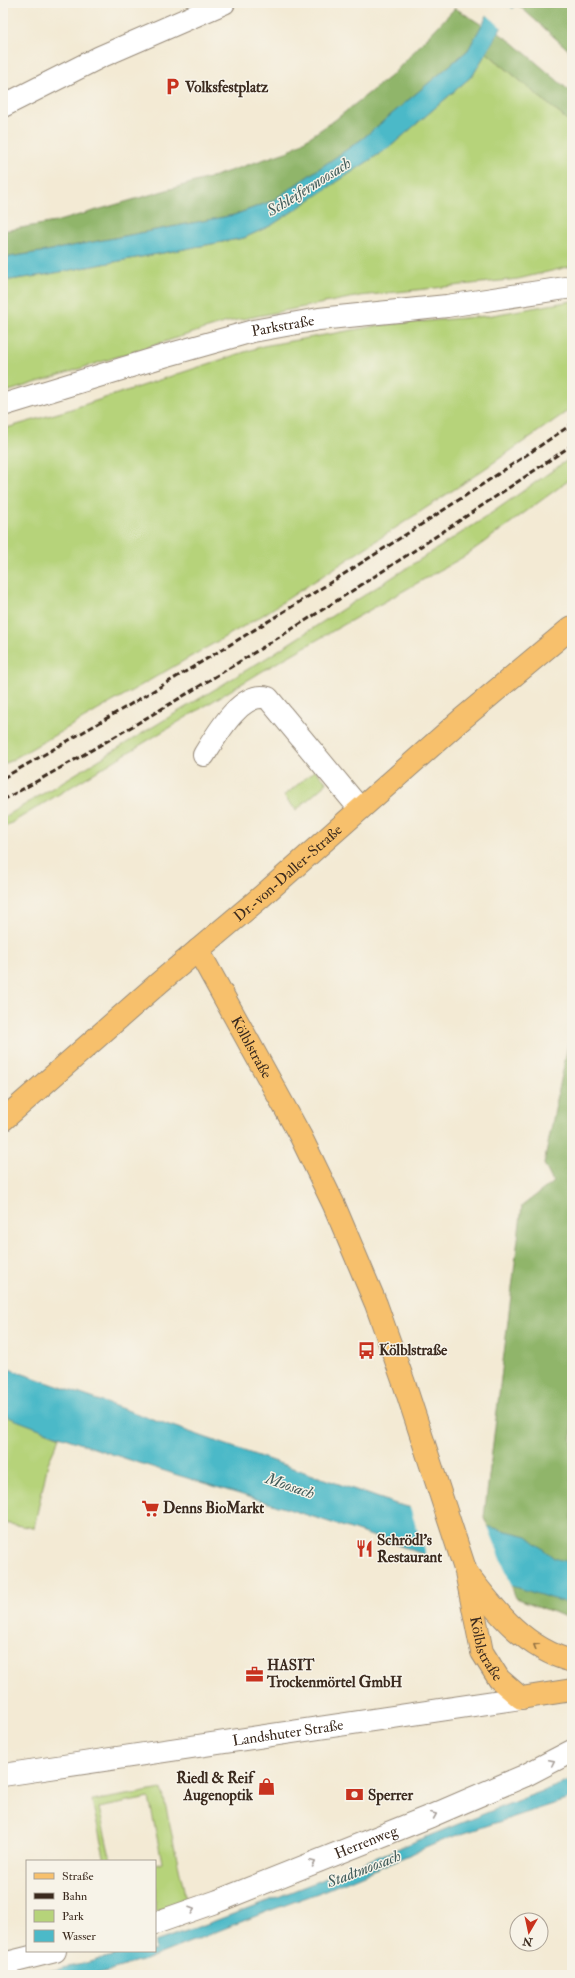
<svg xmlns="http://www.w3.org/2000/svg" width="575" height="1978" font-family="'IM FELL Double Pica',serif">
  <rect width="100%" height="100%" fill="#f7f3e8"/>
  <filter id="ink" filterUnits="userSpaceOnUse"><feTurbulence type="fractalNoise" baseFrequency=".025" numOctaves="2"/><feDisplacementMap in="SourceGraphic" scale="8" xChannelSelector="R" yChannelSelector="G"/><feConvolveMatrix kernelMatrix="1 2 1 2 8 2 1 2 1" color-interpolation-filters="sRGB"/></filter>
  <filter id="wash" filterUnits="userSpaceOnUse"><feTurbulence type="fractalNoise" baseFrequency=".012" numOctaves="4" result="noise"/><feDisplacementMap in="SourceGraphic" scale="16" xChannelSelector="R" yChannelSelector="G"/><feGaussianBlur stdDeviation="0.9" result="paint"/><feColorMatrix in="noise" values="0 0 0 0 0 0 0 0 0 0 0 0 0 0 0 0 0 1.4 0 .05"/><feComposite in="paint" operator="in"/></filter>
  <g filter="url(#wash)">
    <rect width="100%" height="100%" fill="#f3ead4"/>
    <path fill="#b6d37a" stroke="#787e4c" d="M486,52L572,124V266L518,279L360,296L227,322L3,393V281L44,275L244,238L272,225L391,146L473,75Z
      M572,301V408L467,481L263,615L3,765V429L65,411L263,346L381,325L487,316Z
      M572,457V478L465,556L271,666L3,828V818L268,657L480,521Z
      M315,770L327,783L296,810L284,796Z
      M5,1415L60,1437L48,1463L34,1528L3,1523V1419Z
      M162,1789L186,1900L155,1912V1864L162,1862L149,1798L99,1808L111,1861H105L92,1801Z"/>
    <path fill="#90b56a" stroke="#667044" d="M516,3H572V53Z
      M455,8L482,25L468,50L362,139L272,201L234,215L41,252L3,258V231L55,222L209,178L289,151L335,120L393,74Z
      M497,32L512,42L572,93V124L486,52Z
      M572,1025V1619L516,1598L484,1517L522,1206L553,1182L544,1164Z"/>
    <path fill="#4cb9c8" stroke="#447273" d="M494,3H516L473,75L391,146L272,225L244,238L44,275L3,281V258L41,252L234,215L272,201L362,139L468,50Z
      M3,1367L396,1504L527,1536L554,1558L572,1563V1604C497,1584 425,1553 351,1529C235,1491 117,1460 3,1415Z
      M572,1780V1798L449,1838L326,1890L266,1912L145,1960L93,1975H29L83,1964L130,1951H155V1942C296,1895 432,1831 572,1780Z"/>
    <path fill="#f3ead4" d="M492,3H506L514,10L502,28L486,14Z
      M409,1505L487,1524L513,1589L426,1556Z"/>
  </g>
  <g filter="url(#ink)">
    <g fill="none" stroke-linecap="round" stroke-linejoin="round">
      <defs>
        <g id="minor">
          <path d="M3,106L100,57L224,3"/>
          <path id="s1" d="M3,405L164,356L253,331L319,319L447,306L572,287"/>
          <path d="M204,755C216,736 241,690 268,698L360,809"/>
          <path id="s2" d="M3,1775L521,1698"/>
          <path id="s3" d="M155,1923L218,1901L431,1816L524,1776L572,1751"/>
          <path d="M3,1964L55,1951"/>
        </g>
        <g id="major">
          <path id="s4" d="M198,950L301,1137L334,1205L376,1304L404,1383L466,1572L482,1652L499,1679L521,1698L572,1690"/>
          <path id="s5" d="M3,1120L160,982L261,897L462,719L572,627"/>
          <path d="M469,1576C497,1613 526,1649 572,1661"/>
        </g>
      </defs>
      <use href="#minor" stroke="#978a79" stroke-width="24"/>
      <use href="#major" stroke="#978a79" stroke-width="24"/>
      <use href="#minor" stroke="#fff" stroke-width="22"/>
      <use href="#major" stroke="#f7c06c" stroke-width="22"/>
      <path stroke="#3b2a1e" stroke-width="3" stroke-dasharray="6 3" stroke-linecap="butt" d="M3,778C197,668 388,550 572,424
        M3,800C199,692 387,571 572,445"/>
    </g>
    <defs><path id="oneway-chevron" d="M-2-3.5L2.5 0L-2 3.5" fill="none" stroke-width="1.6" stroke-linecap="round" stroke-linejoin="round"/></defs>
    <use stroke="#906e41" href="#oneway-chevron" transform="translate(536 1646) rotate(-149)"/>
    <g stroke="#a79f9a">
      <use href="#oneway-chevron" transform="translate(552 1762) rotate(-26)"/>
      <use href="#oneway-chevron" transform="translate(434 1815) rotate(-23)"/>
      <use href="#oneway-chevron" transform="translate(313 1863) rotate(-22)"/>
      <use href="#oneway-chevron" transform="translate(192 1910) rotate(-19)"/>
    </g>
  </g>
  <defs>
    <symbol id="parking-bare" viewBox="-9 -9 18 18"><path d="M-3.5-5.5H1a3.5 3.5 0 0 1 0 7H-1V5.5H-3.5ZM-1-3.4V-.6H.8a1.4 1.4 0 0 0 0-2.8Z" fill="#c8321e" stroke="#f7f3e8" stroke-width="2.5" paint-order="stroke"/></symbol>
    <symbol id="bus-bare" viewBox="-9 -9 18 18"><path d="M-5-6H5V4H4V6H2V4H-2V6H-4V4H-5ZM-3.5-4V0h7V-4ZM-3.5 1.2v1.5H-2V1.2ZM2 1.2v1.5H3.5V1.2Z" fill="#c8321e" stroke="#f7f3e8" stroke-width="2.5" paint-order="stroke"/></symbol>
    <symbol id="supermarket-bare" viewBox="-9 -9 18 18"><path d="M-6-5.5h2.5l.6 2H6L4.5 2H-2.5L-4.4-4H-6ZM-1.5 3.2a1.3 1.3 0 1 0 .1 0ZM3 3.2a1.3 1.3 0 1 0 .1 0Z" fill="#c8321e" stroke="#f7f3e8" stroke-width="2.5" paint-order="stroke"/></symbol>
    <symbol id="restaurant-bare" viewBox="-9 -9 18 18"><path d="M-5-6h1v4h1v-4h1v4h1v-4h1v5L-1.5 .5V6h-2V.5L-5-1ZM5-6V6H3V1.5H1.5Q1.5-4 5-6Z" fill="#c8321e" stroke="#f7f3e8" stroke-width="2.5" paint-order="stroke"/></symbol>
    <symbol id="office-bare" viewBox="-9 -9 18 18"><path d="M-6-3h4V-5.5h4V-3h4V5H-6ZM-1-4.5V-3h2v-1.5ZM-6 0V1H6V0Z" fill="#c8321e" stroke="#f7f3e8" stroke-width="2.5" paint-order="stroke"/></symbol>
    <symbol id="shop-bare" viewBox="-9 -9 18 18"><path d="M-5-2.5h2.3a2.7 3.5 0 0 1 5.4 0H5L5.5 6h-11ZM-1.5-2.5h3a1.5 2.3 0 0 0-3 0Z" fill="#c8321e" stroke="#f7f3e8" stroke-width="2.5" paint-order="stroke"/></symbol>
    <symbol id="bank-bare" viewBox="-9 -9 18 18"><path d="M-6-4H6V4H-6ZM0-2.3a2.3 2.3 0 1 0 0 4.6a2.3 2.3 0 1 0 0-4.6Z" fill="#c8321e" stroke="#f7f3e8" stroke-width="2.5" paint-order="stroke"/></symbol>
  </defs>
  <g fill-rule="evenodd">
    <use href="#parking-bare" x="160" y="74" width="25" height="25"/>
    <use href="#bus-bare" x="354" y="1338" width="25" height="25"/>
    <use href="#supermarket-bare" x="138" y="1496" width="25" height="25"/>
    <use href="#restaurant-bare" x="352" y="1536" width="25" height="25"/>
    <use href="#office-bare" x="242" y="1662" width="25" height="25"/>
    <use href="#shop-bare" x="254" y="1774" width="25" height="25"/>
    <use href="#bank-bare" x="342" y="1782" width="25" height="25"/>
  </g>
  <g text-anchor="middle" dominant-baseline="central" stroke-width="3" stroke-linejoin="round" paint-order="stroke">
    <g font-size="15" font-weight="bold" fill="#3b2a1e" stroke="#f7f3e8" text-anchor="start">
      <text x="185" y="87">Volksfestplatz</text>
      <text x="379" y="1350">Kölblstraße</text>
      <text x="163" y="1508">Denns BioMarkt</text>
      <text x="377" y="1540">Schrödl's<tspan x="377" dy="17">Restaurant</tspan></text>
      <text x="267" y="1665">HASIT<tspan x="267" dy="17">Trockenmörtel GmbH</tspan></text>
      <text x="253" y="1778" text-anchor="end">Riedl &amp; Reif<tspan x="253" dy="17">Augenoptik</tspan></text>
      <text x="368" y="1795">Sperrer</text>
    </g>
    <g font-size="15" fill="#3b2a1e" stroke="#f7f3e8">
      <text stroke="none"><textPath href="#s1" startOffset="291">Parkstraße</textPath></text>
      <text stroke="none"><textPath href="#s5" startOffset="377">Dr.-von-Daller-Straße</textPath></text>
      <text stroke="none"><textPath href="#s4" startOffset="111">Kölblstraße</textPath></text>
      <text stroke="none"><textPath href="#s4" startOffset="759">Kölblstraße</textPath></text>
      <text stroke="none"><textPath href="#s2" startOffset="288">Landshuter Straße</textPath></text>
      <text stroke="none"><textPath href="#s3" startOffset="226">Herrenweg</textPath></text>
    </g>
    <g font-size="16" font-style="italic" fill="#415c5a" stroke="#f7f3e8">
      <text transform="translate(309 187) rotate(-32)">Schleifermoosach</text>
      <text transform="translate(290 1486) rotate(19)">Moosach</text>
      <text transform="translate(364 1869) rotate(-21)">Stadtmoosach</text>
    </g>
  </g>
  <rect width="575" height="1978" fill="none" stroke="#f7f3e8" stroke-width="16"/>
  <rect x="26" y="1860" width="130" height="92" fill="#f7f3e8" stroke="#aca397"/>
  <rect x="34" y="1873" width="20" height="6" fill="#f7c06c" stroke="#aca397"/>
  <text x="62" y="1880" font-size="12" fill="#3b2a1e">Straße</text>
  <rect x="34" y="1893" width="20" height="6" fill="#3b2a1e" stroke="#aca397"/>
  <text x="62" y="1900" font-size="12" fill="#3b2a1e">Bahn</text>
  <rect x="34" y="1910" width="20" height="12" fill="#b6d37a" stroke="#aca397"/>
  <text x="62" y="1920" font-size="12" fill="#3b2a1e">Park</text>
  <rect x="34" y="1930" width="20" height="12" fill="#4cb9c8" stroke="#aca397"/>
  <text x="62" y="1940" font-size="12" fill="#3b2a1e">Wasser</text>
  <g transform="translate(529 1932) rotate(189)"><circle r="19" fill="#f7f3e8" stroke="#aca397"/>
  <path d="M0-3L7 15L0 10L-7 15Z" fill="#c8321e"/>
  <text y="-6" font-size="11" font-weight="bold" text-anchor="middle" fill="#3b2a1e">N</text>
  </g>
</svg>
